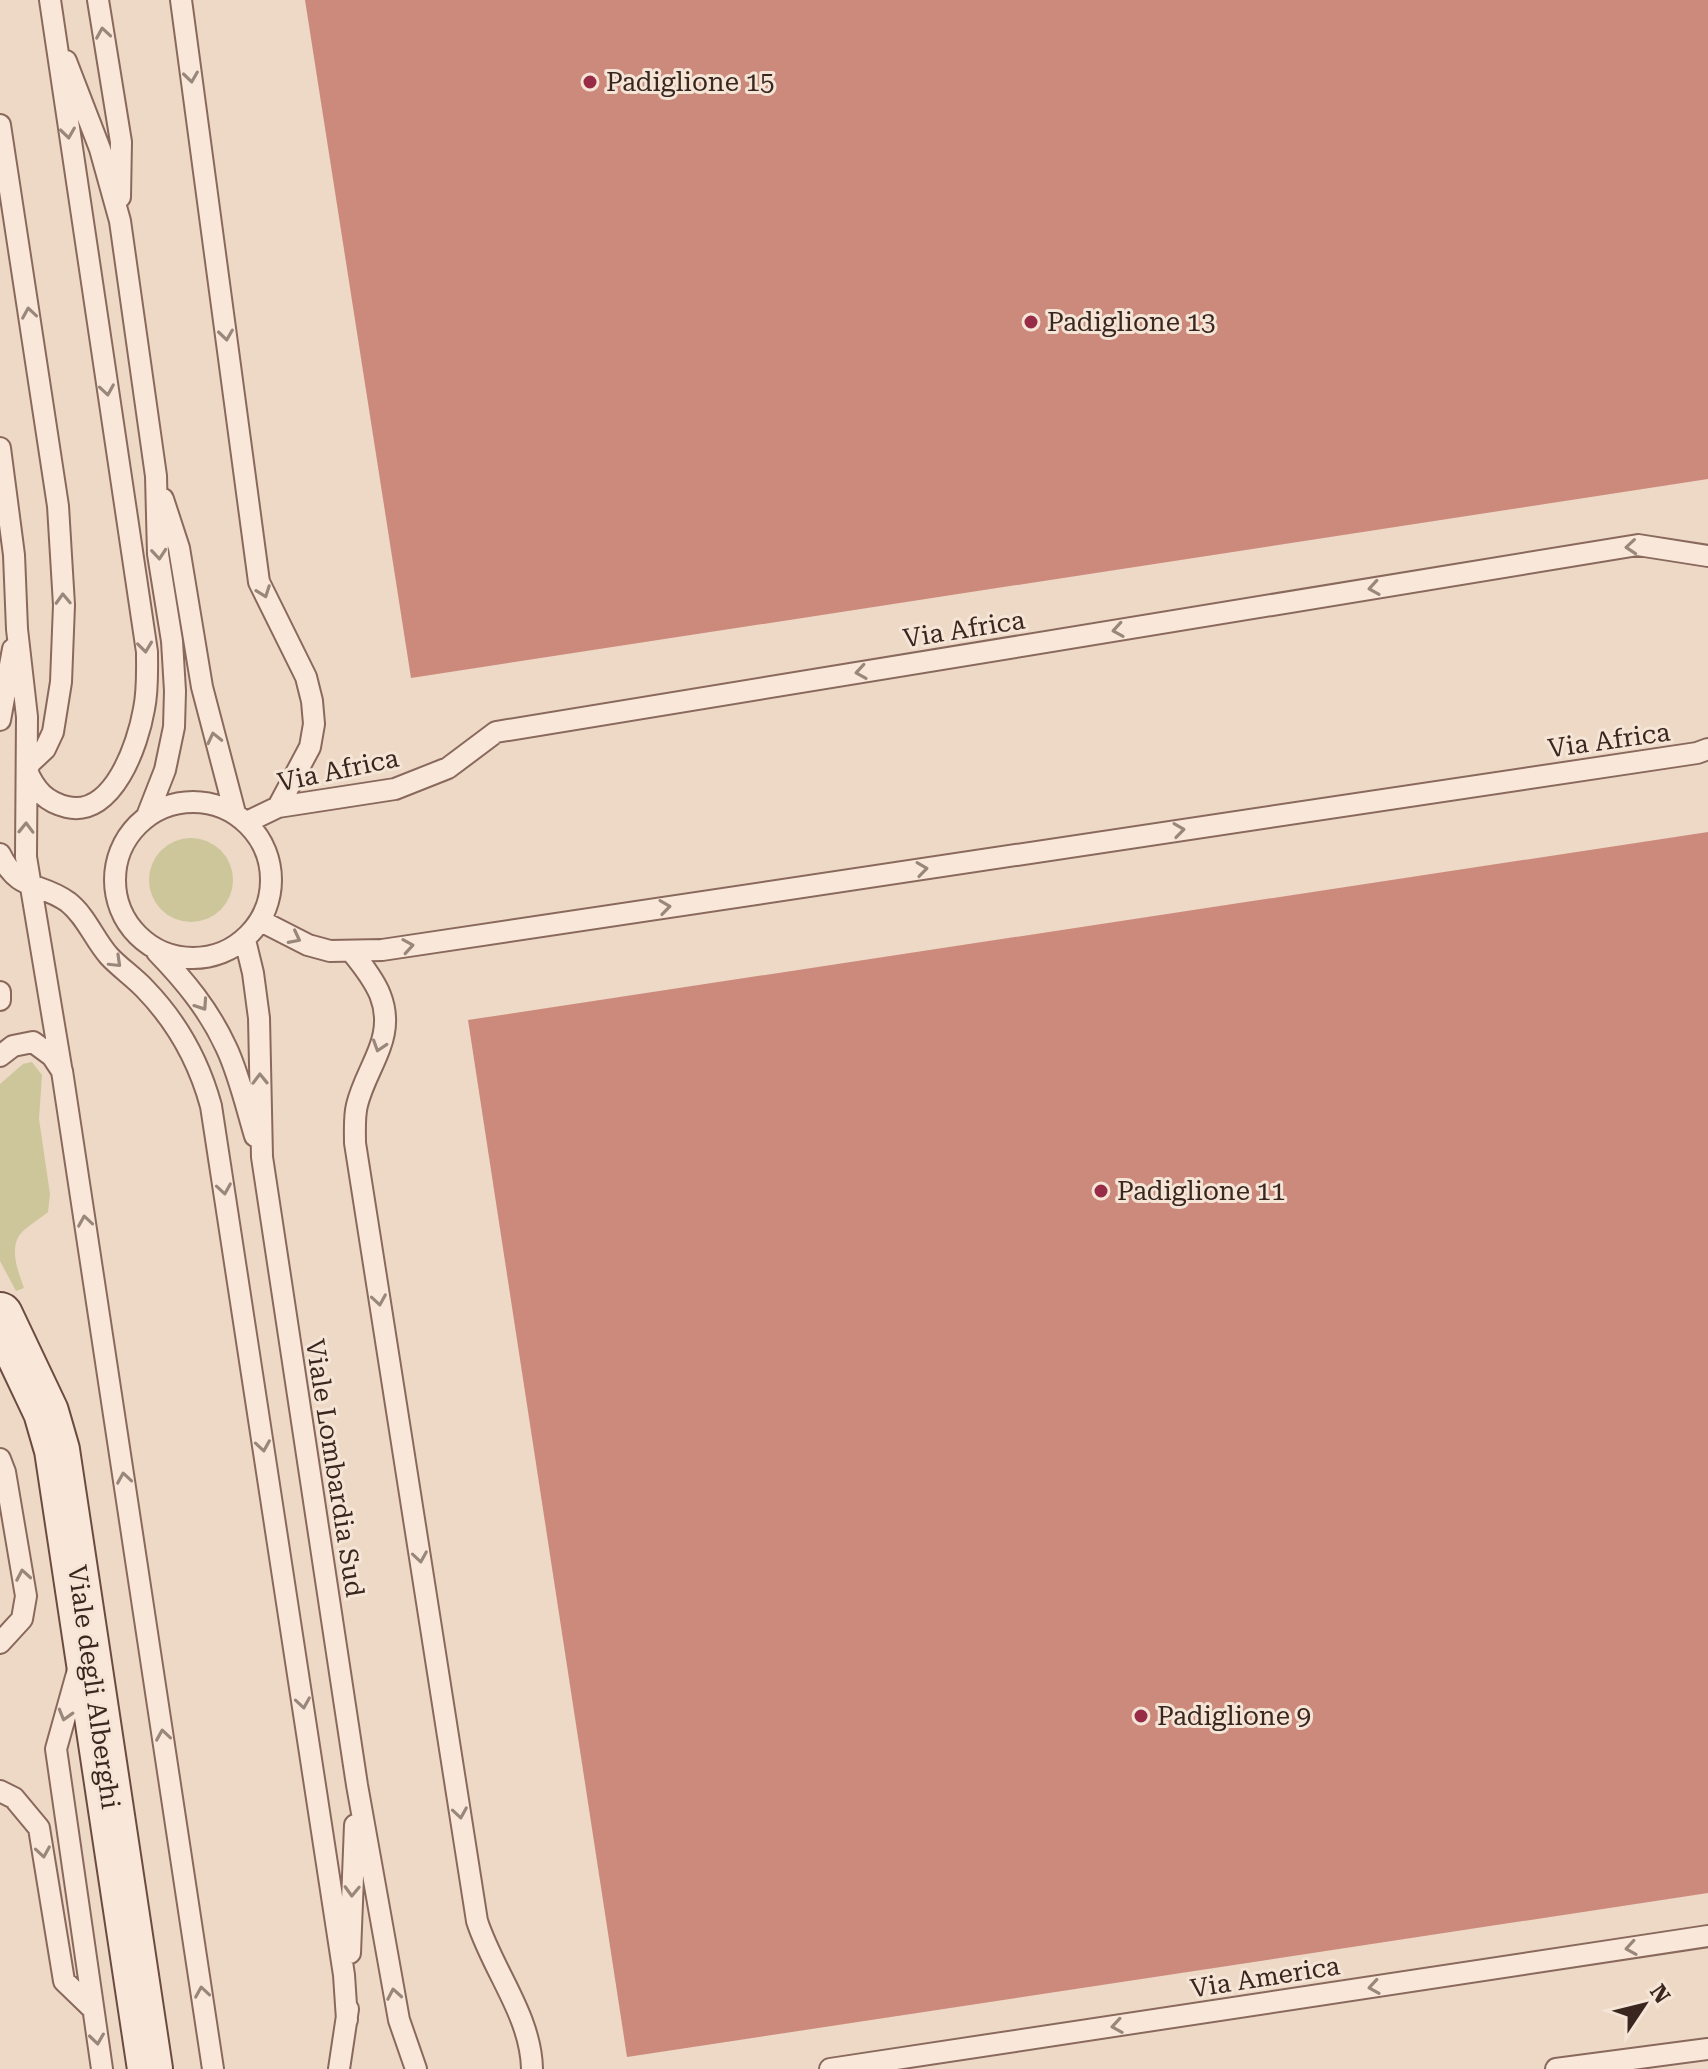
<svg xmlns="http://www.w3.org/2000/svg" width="1708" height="2069" font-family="'Roboto Serif',serif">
  <rect width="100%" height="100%" fill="#eed9c6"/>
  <path fill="#ccc69a" d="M149 880a42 42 0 1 1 84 0a42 42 0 1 1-84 0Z
    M32,1062L42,1075L39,1119L50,1194L48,1212C40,1219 29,1225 22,1232C8,1247 18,1271 24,1288L16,1291L0,1261V1084L23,1064Z"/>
  <path fill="#cc8a7d" d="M305,0H1708V479L411,678Z
    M1708,832V1893L627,2057L468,1020Z"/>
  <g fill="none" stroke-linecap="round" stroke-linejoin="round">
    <defs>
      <path id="lane" d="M98,0L121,142L120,197
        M181,0L259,582L306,677L312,701L314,724L310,747L278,807
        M66,61L100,149L120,221L156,476L158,554L172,641L175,691L174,727L165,770L147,816
        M0,125L58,506L64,605L61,682L53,732L45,749L30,763L27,771C35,790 46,802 67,807C113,818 138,744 144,709C148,690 147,671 147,652L50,0
        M0,448L14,555L17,629L27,717L26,857L61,1067
        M163,499L179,548L202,687L235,813
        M0,720L13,649
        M115 880a78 78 0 1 1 156 0a78 78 0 1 1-156 0Z
        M247,822L278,807L395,789L448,768L496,732L1638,545L1708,556
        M0,854C19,893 39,881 68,902C86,916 94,939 109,956C120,968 134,977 145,989C177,1022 199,1062 211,1106L344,1975L347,2020
        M261,921L308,945L330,951L382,950L1697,753L1708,749
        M245,940L253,973L259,1018L262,1157L357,1785L399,2020L416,2069
        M351,951C375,980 395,1007 380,1047C373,1067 362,1084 357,1105C354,1117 355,1130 355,1143L477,1921C493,1971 531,2016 532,2069
        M157,952C185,981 209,1010 226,1047C239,1074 246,1106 255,1136
        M0,992V1000
        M0,1056L13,1046L33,1042L52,1056L62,1071L213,2069
        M0,1459L5,1472L26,1596L22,1619L0,1643
        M78,1670L56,1749L102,2069
        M0,1791L14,1798L39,1828L64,1981L93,2009
        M350,1953L355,1825
        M339,2069L348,2009
        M830,2069L1708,1936
        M1556,2069L1708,2049"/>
      <path id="secondary" d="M0,1315L46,1412L57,1450L150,2069"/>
    </defs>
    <use href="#lane" stroke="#89695c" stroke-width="24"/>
    <use href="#secondary" stroke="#6b4b3f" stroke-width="48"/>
    <use href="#lane" stroke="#f9e8da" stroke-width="20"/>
    <use href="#secondary" stroke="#f9e8da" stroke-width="44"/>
  </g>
  <defs><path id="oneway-chevron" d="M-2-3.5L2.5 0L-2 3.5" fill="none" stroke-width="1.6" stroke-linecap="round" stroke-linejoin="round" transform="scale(2)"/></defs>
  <g stroke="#9a877c">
    <use href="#oneway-chevron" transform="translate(103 33) rotate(-99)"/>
    <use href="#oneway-chevron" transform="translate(191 77) rotate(82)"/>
    <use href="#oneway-chevron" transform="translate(68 133) rotate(82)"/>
    <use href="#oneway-chevron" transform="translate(29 313) rotate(-99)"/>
    <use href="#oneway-chevron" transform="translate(226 335) rotate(82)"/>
    <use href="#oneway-chevron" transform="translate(107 390) rotate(81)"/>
    <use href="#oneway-chevron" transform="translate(1631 547) rotate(175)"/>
    <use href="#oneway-chevron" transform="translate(159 554) rotate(85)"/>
    <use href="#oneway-chevron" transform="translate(1374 588) rotate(171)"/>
    <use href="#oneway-chevron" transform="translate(264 592) rotate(70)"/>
    <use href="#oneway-chevron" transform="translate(63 599) rotate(-92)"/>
    <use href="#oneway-chevron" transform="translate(1118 630) rotate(171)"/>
    <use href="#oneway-chevron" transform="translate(145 647) rotate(83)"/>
    <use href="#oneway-chevron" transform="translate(861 672) rotate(171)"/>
    <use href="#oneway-chevron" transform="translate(214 738) rotate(-103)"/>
    <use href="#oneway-chevron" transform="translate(26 828) rotate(-89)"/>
    <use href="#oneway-chevron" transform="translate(1179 830) rotate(-8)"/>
    <use href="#oneway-chevron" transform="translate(922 869) rotate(-8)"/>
    <use href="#oneway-chevron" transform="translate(665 907) rotate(-8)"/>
    <use href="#oneway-chevron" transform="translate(295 938) rotate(27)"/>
    <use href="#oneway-chevron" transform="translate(408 946) rotate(-9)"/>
    <use href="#oneway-chevron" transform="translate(116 962) rotate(44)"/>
    <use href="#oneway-chevron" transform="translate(202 1005) rotate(56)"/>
    <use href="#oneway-chevron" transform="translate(379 1046) rotate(108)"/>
    <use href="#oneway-chevron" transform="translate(260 1079) rotate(-91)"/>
    <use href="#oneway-chevron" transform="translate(224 1189) rotate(81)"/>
    <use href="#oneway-chevron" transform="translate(85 1221) rotate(-99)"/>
    <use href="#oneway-chevron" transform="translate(379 1300) rotate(81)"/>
    <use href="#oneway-chevron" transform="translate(263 1446) rotate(81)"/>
    <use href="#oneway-chevron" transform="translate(124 1478) rotate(-99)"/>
    <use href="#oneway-chevron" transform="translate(420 1557) rotate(81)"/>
    <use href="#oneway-chevron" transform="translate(23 1575) rotate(-100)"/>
    <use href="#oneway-chevron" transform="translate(303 1703) rotate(81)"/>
    <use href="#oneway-chevron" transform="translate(65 1715) rotate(106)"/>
    <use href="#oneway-chevron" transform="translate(163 1735) rotate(-99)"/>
    <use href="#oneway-chevron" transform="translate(460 1813) rotate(81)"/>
    <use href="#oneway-chevron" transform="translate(43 1852) rotate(81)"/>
    <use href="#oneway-chevron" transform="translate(352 1891) rotate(92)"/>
    <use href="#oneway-chevron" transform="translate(1631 1948) rotate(171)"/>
    <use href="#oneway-chevron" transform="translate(1374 1987) rotate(171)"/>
    <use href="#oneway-chevron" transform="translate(202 1992) rotate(-99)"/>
    <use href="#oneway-chevron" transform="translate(394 1994) rotate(-100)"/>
    <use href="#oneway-chevron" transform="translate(1117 2026) rotate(171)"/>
    <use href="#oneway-chevron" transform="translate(97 2039) rotate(82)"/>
  </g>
  <g fill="#982c47" stroke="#f5e5d6" stroke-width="3">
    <circle cx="590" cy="82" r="8"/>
    <circle cx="1031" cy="322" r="8"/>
    <circle cx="1101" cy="1191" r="8"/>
    <circle cx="1141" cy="1716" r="8"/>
  </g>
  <g text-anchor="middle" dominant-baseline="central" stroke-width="6" stroke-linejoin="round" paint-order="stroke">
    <g font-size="26" fill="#3a261f" stroke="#f5e5d6" text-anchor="start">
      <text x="606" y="82">Padiglione 15</text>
      <text x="1047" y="322">Padiglione 13</text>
      <text x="1117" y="1191">Padiglione 11</text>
      <text x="1157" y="1716">Padiglione 9</text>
    </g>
    <g font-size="26" fill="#3a261f" stroke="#f5e5d6">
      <text transform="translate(964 629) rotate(-9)">Via Africa</text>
      <text transform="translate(1609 740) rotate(-8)">Via Africa</text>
      <text transform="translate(338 770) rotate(-12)">Via Africa</text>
      <text transform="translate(335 1468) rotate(81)">Viale Lombardia Sud</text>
      <text transform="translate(94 1687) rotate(82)">Viale degli Alberghi</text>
      <text transform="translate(1265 1977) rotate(-9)">Via America</text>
    </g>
  </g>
  <g transform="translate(1644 2005) rotate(55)" stroke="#f5e5d6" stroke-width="6" paint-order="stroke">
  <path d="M0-6L14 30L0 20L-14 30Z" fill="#3a261f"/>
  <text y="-12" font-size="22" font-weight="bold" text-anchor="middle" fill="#3a261f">N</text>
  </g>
</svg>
